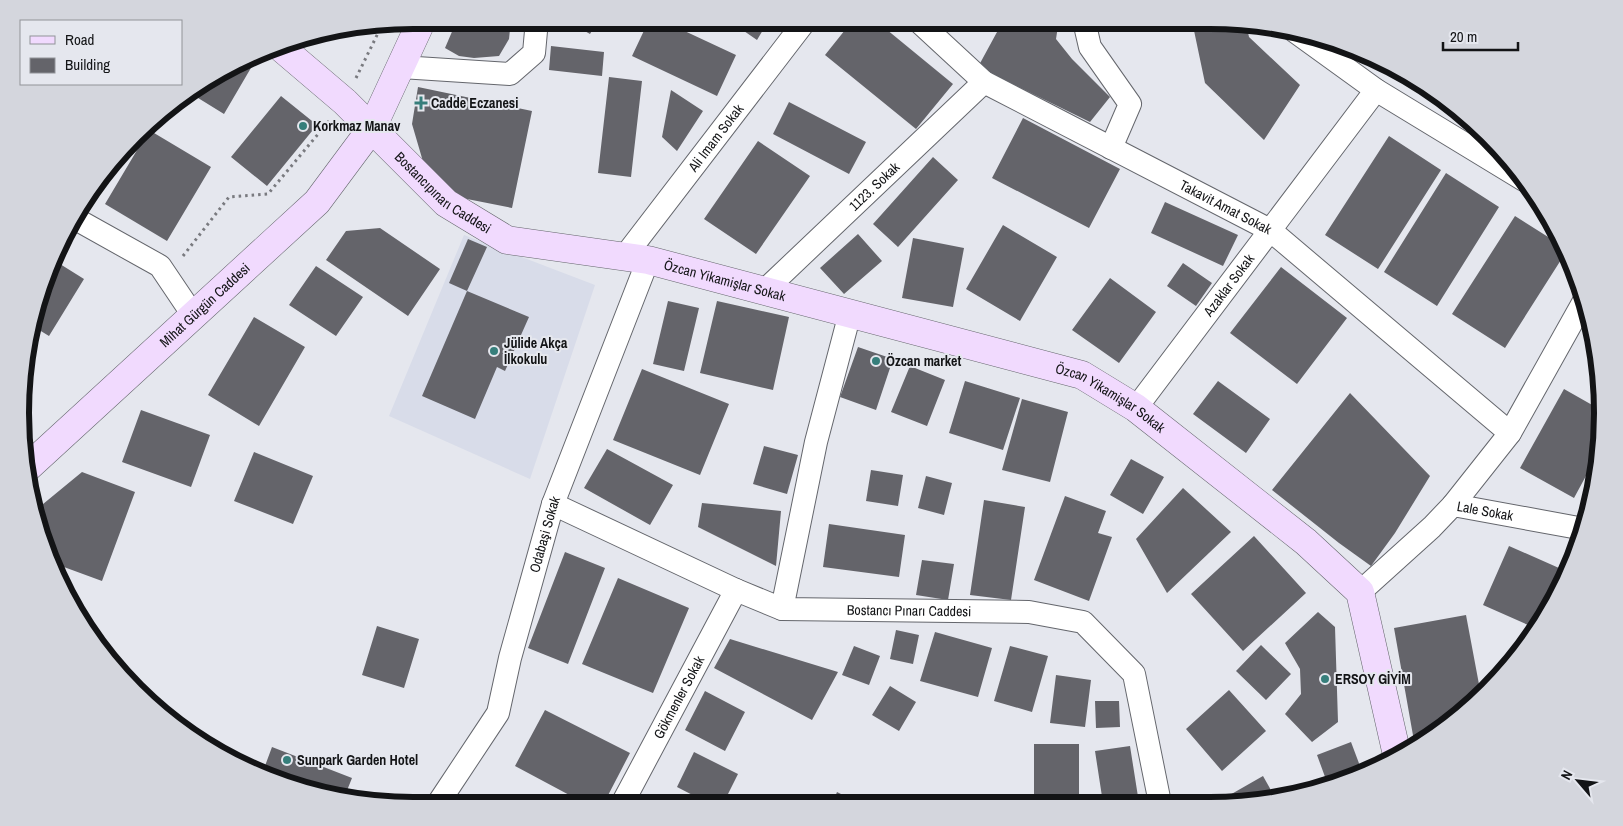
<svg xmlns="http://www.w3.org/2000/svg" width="1623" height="826" font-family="'Archivo Narrow',sans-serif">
  <rect width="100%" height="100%" fill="#e5e7ee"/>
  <path fill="#d8dce9" d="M464,235L595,285L530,479L389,416Z"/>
  <path fill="#69c1c5" d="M195,734L223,744L224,755Z"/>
  <path fill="#64646a" d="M457,20H511L509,39L499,56L474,58L459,56L445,48Z
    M565,20H598L590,34Z
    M649,20H661L736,55L717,96L632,56Z
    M728,20H769L757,40Z
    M853,20H875L953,84L916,129L825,55Z
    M962,21H974L970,26Z
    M1003,21H1055L1058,26L1056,39L1072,59L1110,97L1090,122L978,67Z
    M1192,21H1235L1246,23L1249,37L1300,85L1264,140L1205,83Z
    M551,46L604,52L602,76L549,70Z
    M252,59L255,61L224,114L190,93Z
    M609,77L642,81L631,177L598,173Z
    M418,87L532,111L512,208L462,198L424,165L412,124Z
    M671,90L703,111L677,151L662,137Z
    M281,96L317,125L267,186L231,157Z
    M789,102L866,142L849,174L773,134Z
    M1023,118L1120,169L1089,228L992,178Z
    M149,130L211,167L167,241L105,204Z
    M1389,136L1441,170L1378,269L1325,235Z
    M758,141L810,176L756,254L704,219Z
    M933,157L958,180L898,247L873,224Z
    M1446,173L1499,207L1437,306L1384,272Z
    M1165,202L1238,235L1223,266L1151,233Z
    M1515,216L1564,247L1566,252L1505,348L1452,314Z
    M1003,225L1057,257L1020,321L966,289Z
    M380,228L440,269L408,316L326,260L346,231Z
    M858,234L882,261L844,294L820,268Z
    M913,238L964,248L953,307L902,298Z
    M468,239L487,247L467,291L449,283Z
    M52,259L84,279L49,336L31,325Z
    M1183,263L1212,283L1196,306L1167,286Z
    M316,266L363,297L336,336L289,305Z
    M1281,267L1347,318L1297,384L1230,333Z
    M1110,278L1156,312L1119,363L1072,330Z
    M467,291L529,317L505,371L497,367L475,419L422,396Z
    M668,301L699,308L684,371L653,364Z
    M717,301L789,317L773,390L700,373Z
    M254,317L305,347L259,426L208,395Z
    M858,347L893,359L876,410L840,397Z
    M910,366L945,380L927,426L891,412Z
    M642,369L729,404L700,475L613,440Z
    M965,381L1020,398L1003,450L949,433Z
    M1218,381L1270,419L1246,453L1193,414Z
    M1564,389L1601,410L1602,438L1600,450L1574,498L1520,468Z
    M1350,393L1430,476L1395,533L1371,566L1339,543L1272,490Z
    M1022,399L1068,412L1050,482L1002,470Z
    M141,410L210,435L191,487L122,462Z
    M764,446L798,455L787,494L753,484Z
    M607,449L673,485L650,525L584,488Z
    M254,452L313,476L293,524L234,501Z
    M1131,459L1164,477L1143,514L1110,495Z
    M871,470L903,475L898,506L866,501Z
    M82,472L135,492L102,581L53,563L37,509Z
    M926,476L952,483L944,515L918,508Z
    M1183,488L1231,532L1167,593L1136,539Z
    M1065,496L1106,511L1098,533L1112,537L1089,601L1034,580Z
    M984,500L1025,507L1011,600L970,595Z
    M702,503L781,511L776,566L698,527Z
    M829,524L905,535L899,577L823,567Z
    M1254,536L1306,593L1243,651L1191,594Z
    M1509,546L1568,572L1563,587L1535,628L1483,605Z
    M565,552L605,568L568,664L528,648Z
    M922,560L954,564L948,600L916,595Z
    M618,578L689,608L653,693L582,664Z
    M1318,612L1335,627L1338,722L1312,742L1285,714L1301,694L1300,669L1285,643Z
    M1466,615L1481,695L1449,725L1425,739L1414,741L1394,628Z
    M377,626L419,639L404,688L362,675Z
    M896,630L919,635L913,664L890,659Z
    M935,632L992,648L978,697L920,681Z
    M730,639L838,672L812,720L714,668Z
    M1261,645L1291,674L1266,700L1236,671Z
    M854,646L880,656L869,685L842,675Z
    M1010,646L1048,656L1032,712L994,701Z
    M1509,667L1506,672L1498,679L1496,669Z
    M1056,675L1091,680L1085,727L1050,723Z
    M890,686L916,702L899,731L872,715Z
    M1229,690L1266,731L1222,771L1186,729Z
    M705,691L745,712L725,751L685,730Z
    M1095,701H1119L1120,727L1096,728Z
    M545,710L630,753L603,805H588L515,766Z
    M1351,742L1363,774L1328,785L1317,755Z
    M1034,744H1079V803H1034Z
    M1130,746L1139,803H1103L1095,751Z
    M272,747L352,778L344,798L312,793L262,774Z
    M694,752L738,774L723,804H710L677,787Z
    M1263,776L1276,799L1262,803H1232L1228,796Z
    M837,792L861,804H832Z"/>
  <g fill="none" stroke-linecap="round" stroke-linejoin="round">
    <defs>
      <g id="street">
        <path id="s1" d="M918,21L984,82L1270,230L1510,433"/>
        <path d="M1084,21L1090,47L1130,104L1111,148"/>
        <path d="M1293,30L1376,90L1524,180"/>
        <path d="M401,67L510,74L534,53L537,20"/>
        <path d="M74,218L160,266L193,315"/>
        <path id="s2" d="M625,256L806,20"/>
        <path id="s3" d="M764,291L984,82"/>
        <path id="s4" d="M1136,408L1376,90"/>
        <path id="s5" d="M553,504L736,590L782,609L1029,612L1083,622L1134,674L1160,803"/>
        <path d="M1453,505L1510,433L1585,299"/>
        <path id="s6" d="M1360,592L1432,527L1453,505L1584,529"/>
        <path d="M782,609L816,442L850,313"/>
        <path id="s7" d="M622,804L736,590"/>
        <path id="s8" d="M437,805L498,713L510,658L553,504L648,260"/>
      </g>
      <g id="secondary">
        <path id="s9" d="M278,45L345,102L446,203L507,240L648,260L1082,375L1136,408L1306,542L1360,592L1397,755"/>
        <path id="s10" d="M25,470L317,202L372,128L422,20"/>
      </g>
    </defs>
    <use href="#street" stroke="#64666c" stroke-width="24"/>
    <use href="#secondary" stroke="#64666c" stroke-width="29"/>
    <path stroke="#797a7f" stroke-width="3" stroke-dasharray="2.5 4" stroke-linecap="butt" d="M356,78L382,25
      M183,256L229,197L268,194L329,121"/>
    <use href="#street" stroke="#fff" stroke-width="22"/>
    <use href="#secondary" stroke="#f1dafe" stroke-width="28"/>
  </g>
  <g fill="#367e7b" stroke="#e5e7ee" stroke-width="2">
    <path d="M418.5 95.5h5v5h5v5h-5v5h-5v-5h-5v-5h5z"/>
    <circle cx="303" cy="126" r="5"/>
    <circle cx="494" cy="351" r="5"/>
    <circle cx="876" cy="361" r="5"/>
    <circle cx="1325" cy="679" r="5"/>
    <circle cx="287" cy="760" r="5"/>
  </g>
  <g text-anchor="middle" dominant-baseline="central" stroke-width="4" stroke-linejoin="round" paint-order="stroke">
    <g font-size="14" font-weight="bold" fill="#131416" stroke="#e5e7ee" text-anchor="start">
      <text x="431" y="103">Cadde Eczanesi</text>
      <text x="313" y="126">Korkmaz Manav</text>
      <text x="504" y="343">Jülide Akça<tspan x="504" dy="16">İlkokulu</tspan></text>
      <text x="886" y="361">Özcan market</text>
      <text x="1335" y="679">ERSOY GİYİM</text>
      <text x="297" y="760">Sunpark Garden Hotel</text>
    </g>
    <g font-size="14" fill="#131416" stroke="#e5e7ee">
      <text stroke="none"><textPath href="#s2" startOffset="149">Ali Imam Sokak</textPath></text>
      <text stroke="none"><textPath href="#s3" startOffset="152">1123. Sokak</textPath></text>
      <text stroke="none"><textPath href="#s9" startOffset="222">Bostancıpınarı Caddesi</textPath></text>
      <text stroke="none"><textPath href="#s1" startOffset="362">Takavit Amat Sokak</textPath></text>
      <text stroke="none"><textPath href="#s9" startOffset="524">Özcan Yikamişlar Sokak</textPath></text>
      <text stroke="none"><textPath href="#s4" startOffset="154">Azaklar Sokak</textPath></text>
      <text stroke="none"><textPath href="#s10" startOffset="244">Mihat Gürgün Caddesi</textPath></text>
      <text stroke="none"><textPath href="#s9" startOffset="929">Özcan Yikamişlar Sokak</textPath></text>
      <text stroke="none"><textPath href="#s6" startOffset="160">Lale Sokak</textPath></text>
      <text stroke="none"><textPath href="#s8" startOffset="295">Odabaşi Sokak</textPath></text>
      <text stroke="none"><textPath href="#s5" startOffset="379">Bostancı Pınarı Caddesi</textPath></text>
      <text stroke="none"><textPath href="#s7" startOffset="121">Gökmenler Sokak</textPath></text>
    </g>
  </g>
  <path d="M0 0H1623V826H0ZM413 29H1210A384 384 0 0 1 1594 413V413A384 384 0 0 1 1210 797H413A384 384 0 0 1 29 413V413A384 384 0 0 1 413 29Z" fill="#d4d6dd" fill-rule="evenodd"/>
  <path fill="none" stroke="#131416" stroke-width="6" d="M413 29H1210A384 384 0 0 1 1594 413V413A384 384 0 0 1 1210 797H413A384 384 0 0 1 29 413V413A384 384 0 0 1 413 29Z"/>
  <rect x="20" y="20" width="162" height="65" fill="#e5e7ee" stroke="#919398"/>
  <rect x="30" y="36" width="25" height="8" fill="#f1dafe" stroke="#919398"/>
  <text x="65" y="45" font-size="15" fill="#131416">Road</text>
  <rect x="30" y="58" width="25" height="15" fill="#64646a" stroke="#919398"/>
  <text x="65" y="70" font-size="15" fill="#131416">Building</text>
  <g transform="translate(1578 781) rotate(298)" stroke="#e5e7ee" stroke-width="4" paint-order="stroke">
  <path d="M0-4L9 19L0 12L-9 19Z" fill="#131416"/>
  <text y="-8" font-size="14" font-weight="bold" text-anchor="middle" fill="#131416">N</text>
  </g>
  <path d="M1443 42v8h75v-8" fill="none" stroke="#131416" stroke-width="2.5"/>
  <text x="1450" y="42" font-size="15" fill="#131416" stroke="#e5e7ee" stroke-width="4" paint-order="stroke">20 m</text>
</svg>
